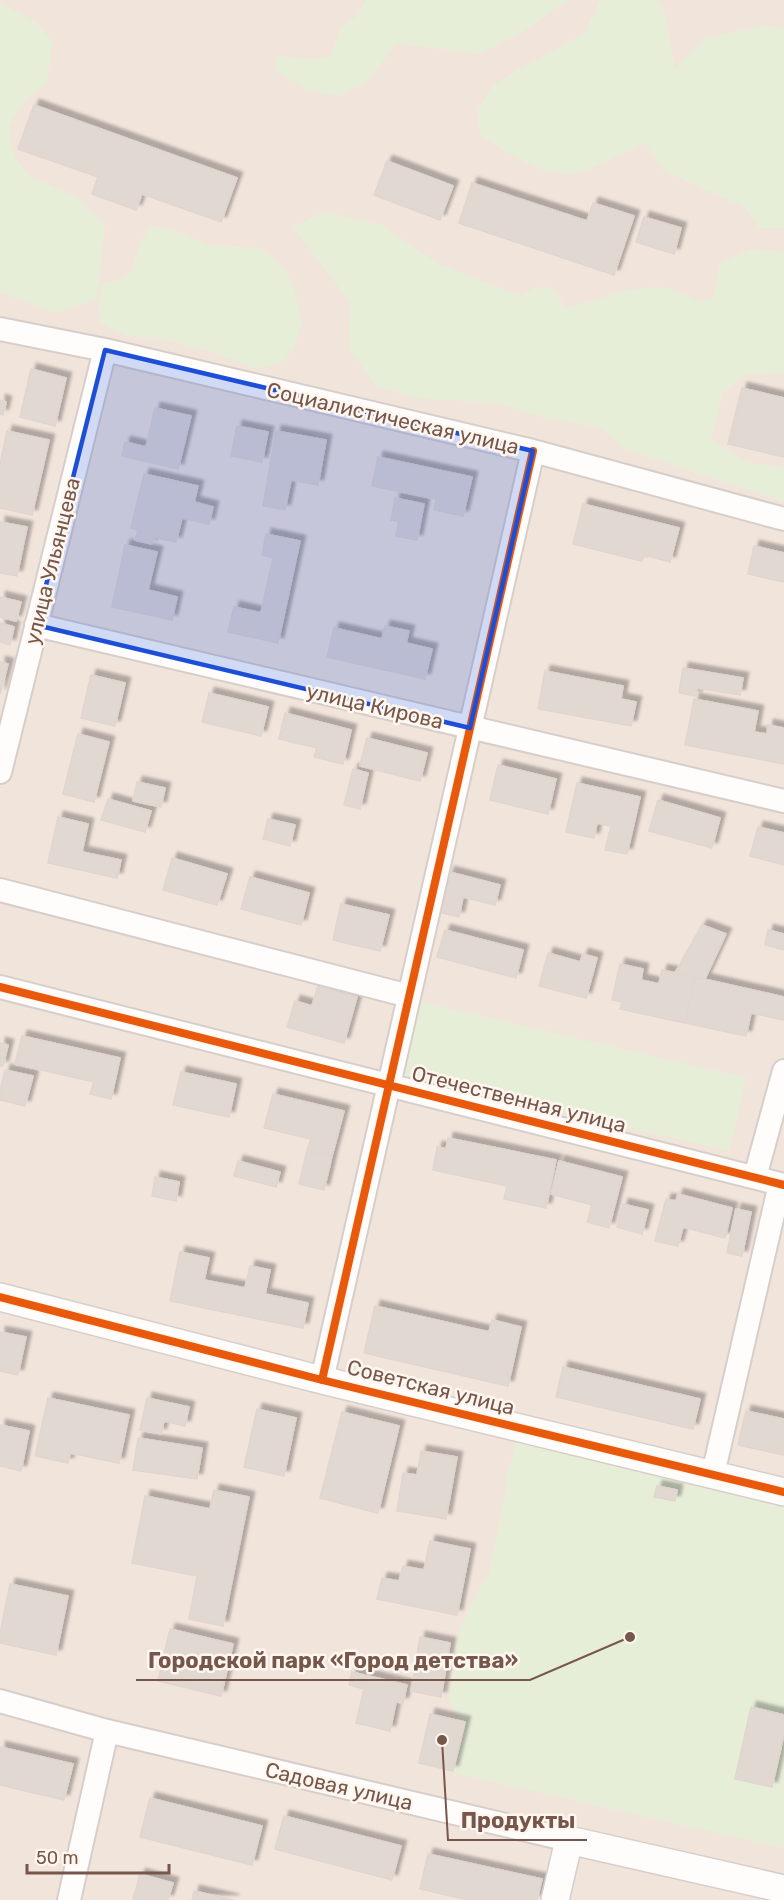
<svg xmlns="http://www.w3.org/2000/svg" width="784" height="1900" font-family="Rubik,sans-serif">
  <defs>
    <filter id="shadow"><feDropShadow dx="5.5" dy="-5.5" stdDeviation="1.5" flood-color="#0004"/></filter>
  </defs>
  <rect width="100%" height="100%" fill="#f8f2ed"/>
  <path fill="#f1e4db" d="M0,0H784V1900H0Z"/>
  <path fill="#e7eed8" d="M366,0H568L522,32L478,54L397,43L366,82L339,96L307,90L274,69L278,56L313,59L331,56L340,30L357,16Z
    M601,0H657L665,14L675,69L706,38L765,25L784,28V228H759L745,207L664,171L645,143C627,151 584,175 566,174C535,172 507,151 481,136L477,112L492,87L516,71L584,34Z
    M0,3L34,21L52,41L47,83L24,100L8,127L15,158L30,177L75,196L105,225L97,299L56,313L0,292Z
    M324,212L381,225L438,264L522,297L535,287L552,288L566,308C591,302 643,282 666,288C678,291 689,298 700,302L714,298L720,263L751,249L784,252V374L743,375L723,393L711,439L748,463L784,467V502L623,448L601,428L543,417L497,403L417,398L377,387L349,348L351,303L293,227Z
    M151,225L184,234L211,246L262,248L284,268L293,286L302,321L294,348L284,361L256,369L207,350L163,339L127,336L101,323L99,306L102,283C137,280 129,273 139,247C142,239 147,232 151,225Z
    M417,1001L746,1078L729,1151L400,1075Z
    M517,1437L784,1502V1848L450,1772L461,1718L449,1702L456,1644L461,1627L475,1596L489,1574L506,1490V1476L512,1459Z"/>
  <path fill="#e2d8d2" stroke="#e1d5cf" stroke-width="1.5" filter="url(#shadow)" d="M34,105L237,178L221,222L142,194L136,210L92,194L98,177L18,149Z
    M387,161L453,186L440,220L374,195Z
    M472,183L587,221L593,203L634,216L614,275L459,223Z
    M644,217L681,228L674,254L636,242Z
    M31,369L66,378L55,426L20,417Z
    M742,388L784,398V457L728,444Z
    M0,400L6,402L3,415L0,414Z
    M155,408L191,416L178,469L122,456L125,442L146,447Z
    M237,426L268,432L262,462L231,456Z
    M7,431L49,440L32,515L0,508V464Z
    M276,431L326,440L318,485L291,480L285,510L263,506Z
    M378,457L472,477L463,516L434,510L436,499L372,486Z
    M144,474L198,486L194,502L213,507L209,524L182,518L176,542L153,537L152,544L135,540L138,530L131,528Z
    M395,498L424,504L417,540L396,536L399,521L391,520Z
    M583,504L679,528L670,562L644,555L642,561L573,544Z
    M0,522L27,527L17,576L0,573Z
    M266,534L300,541L278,643L228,632L234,607L261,613L273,558L262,555Z
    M125,545L157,552L148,590L177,597L172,620L112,607Z
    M754,546L784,553V582L748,574Z
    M0,597L21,602L16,621L0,617Z
    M0,623L14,627L10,645L0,642Z
    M385,626L409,631L406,643L432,649L425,679L327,657L334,628L382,639Z
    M0,662L8,664L0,694Z
    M683,668L743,678L740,695L697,688L696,696L679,693Z
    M545,671L623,686L621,699L636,702L631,726L538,709Z
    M91,675L125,683L115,726L81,718Z
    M209,693L268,707L261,736L202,722Z
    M694,699L758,711L754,732L767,734L768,725L784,728V764L685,745Z
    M285,713L351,730L343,764L314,757L317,748L279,739Z
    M78,734L109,742L94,802L63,794Z
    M367,738L427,753L420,781L360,766Z
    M498,765L556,779L548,814L490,800Z
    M353,769L368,773L360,809L344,805Z
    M137,782L165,788L161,807L133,801Z
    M577,783L640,797L627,854L605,850L611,826L597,823L594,838L566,832Z
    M108,799L151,811L145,832L101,820Z
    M658,800L720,818L712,848L649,831Z
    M58,817L88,824L82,852L121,860L117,878L48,863Z
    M268,819L295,825L290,846L263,839Z
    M758,827L784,833V865L750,856Z
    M172,858L227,874L217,905L163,890Z
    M449,872L500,885L495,905L463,897L459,917L439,912Z
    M250,877L309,893L301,925L241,909Z
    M341,904L389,915L380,951L333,940Z
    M702,925L726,934L705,979L675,973Z
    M445,930L523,950L516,978L437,957Z
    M768,930L784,934V950L765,945Z
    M548,953L580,962L583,954L597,958L586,998L539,986Z
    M620,964L643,969L641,980L659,984L662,970L695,977L685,1023L620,1009L622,1002L612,1000Z
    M695,977L784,997V1020L751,1013L746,1036L685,1023Z
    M318,986L357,997L344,1043L287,1027L295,1001L312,1006Z
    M22,1036L120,1058L111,1099L90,1094L94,1082L15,1064Z
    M0,1043L8,1045L3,1066H0Z
    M5,1070L33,1076L25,1106L0,1100V1091Z
    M181,1072L236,1084L229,1117L173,1105Z
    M273,1094L344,1111L332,1156L307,1150L311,1139L264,1128Z
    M448,1138L556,1160L546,1208L504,1199L507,1186L433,1170L437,1147L446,1149Z
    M307,1150L332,1156L324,1190L299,1184Z
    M238,1161L280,1172L276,1187L234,1176Z
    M559,1161L622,1177L609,1228L587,1222L592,1205L551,1194Z
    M155,1177L179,1182L176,1201L152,1196Z
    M678,1194L732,1208L725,1238L683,1227L678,1246L655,1241L666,1199L676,1201Z
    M623,1204L648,1210L642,1234L617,1227Z
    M736,1209L751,1212L742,1256L727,1253Z
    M180,1252L209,1258L204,1280L245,1288L250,1266L270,1270L265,1294L308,1303L303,1328L170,1301Z
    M375,1306L489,1332L492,1320L521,1327L508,1386L364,1353Z
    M0,1332L26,1337L18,1375L0,1371Z
    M563,1367L700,1399L693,1429L556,1397Z
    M48,1398L129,1415L119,1463L70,1453L68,1463L35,1456Z
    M147,1398L189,1407L185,1426L164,1421L161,1434L140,1430Z
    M257,1409L296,1418L284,1476L244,1467Z
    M746,1411L784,1419V1455L738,1445Z
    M342,1412L399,1426L378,1513L320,1498Z
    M0,1425L29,1431L21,1471L0,1466Z
    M138,1438L202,1448L197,1479L133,1470Z
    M421,1451L457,1457L446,1519L397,1511L403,1473L417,1475Z
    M657,1486L677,1490L675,1501L654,1497Z
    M214,1490L249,1497L223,1626L189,1619L197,1576L132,1563L145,1496L210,1509Z
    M430,1541L470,1549L457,1615L377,1599L382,1578L399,1581L403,1566L424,1570Z
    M10,1584L68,1596L56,1655L0,1643V1634Z
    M170,1629L233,1644L221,1696L158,1681Z
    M420,1637L450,1643L441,1697L411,1691Z
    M352,1672L407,1685L403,1703L396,1702L390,1731L356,1723L364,1689L349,1685Z
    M751,1707L784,1715V1734L772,1787L735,1779Z
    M430,1714L465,1722L453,1771L419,1763Z
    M0,1747L73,1764L64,1800L0,1785Z
    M150,1798L262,1826L252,1865L140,1837Z
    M284,1816L401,1846L392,1880L275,1849Z
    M428,1854L542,1879L537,1900H468L420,1889Z
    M140,1874L173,1883L168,1900H133Z
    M194,1891L234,1900H192Z"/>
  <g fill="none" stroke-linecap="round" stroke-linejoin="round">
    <defs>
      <path id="minor" d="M0,329L105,350L533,451L784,519
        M36,625L784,801
        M0,772L105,350
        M0,890L409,996
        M0,987L784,1185
        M755,1177L784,1071
        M322,1380L533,451
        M713,1474L780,1184
        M0,1701L107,1731L569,1840
        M69,1900L107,1731"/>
      <path id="tertiary" d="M0,1297L322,1380L784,1492
        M555,1900L569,1840L784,1889"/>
    </defs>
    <use href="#minor" stroke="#d7ceca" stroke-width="26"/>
    <use href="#tertiary" stroke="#d7ceca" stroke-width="30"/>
    <use href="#minor" stroke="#fefdfc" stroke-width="22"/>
    <use href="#tertiary" stroke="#fefdfc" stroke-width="27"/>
    <defs>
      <path id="cycleway" d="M0,987L784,1185
        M0,1297L322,1380L784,1492
        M322,1380L533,451"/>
    </defs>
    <use href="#cycleway" stroke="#fff7ef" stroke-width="11"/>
    <use href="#cycleway" stroke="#e8590c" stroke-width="8"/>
  </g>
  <path fill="#1d4ed8" fill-opacity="0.2" stroke="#1d4ed8" stroke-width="4.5" stroke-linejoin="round" d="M105,350L533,451L470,728L36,625Z"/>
  <g text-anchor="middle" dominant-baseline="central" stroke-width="5" stroke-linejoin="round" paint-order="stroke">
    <g font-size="21" fill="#77574c" stroke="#fff7ef">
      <text transform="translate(393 418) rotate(13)">Социалистическая улица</text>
      <text transform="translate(52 561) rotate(-76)">улица Ульянцева</text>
      <text transform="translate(375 706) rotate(13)">улица Кирова</text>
      <text transform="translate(519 1099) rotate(14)">Отечественная улица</text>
      <text transform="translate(431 1387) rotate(14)">Советская улица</text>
      <text transform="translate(339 1786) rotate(13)">Садовая улица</text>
    </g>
  </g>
  <path fill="none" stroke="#77574c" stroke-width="2" d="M630 1637L530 1680H136M442 1740L448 1840H587"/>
  <g fill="#77574c" stroke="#fff7ef" stroke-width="2">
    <circle cx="630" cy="1637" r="6"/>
    <circle cx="442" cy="1740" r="6"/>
  </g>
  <g font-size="22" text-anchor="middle" font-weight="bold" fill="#77574c" stroke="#fff7ef" stroke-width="5" stroke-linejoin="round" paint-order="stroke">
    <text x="333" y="1668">Городской парк «Город детства»</text>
    <text x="518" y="1828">Продукты</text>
  </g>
  <path d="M27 1864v9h142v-9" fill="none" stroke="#77574c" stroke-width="3"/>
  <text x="36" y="1864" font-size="18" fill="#77574c" stroke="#fff7ef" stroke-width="4.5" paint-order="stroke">50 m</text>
</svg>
